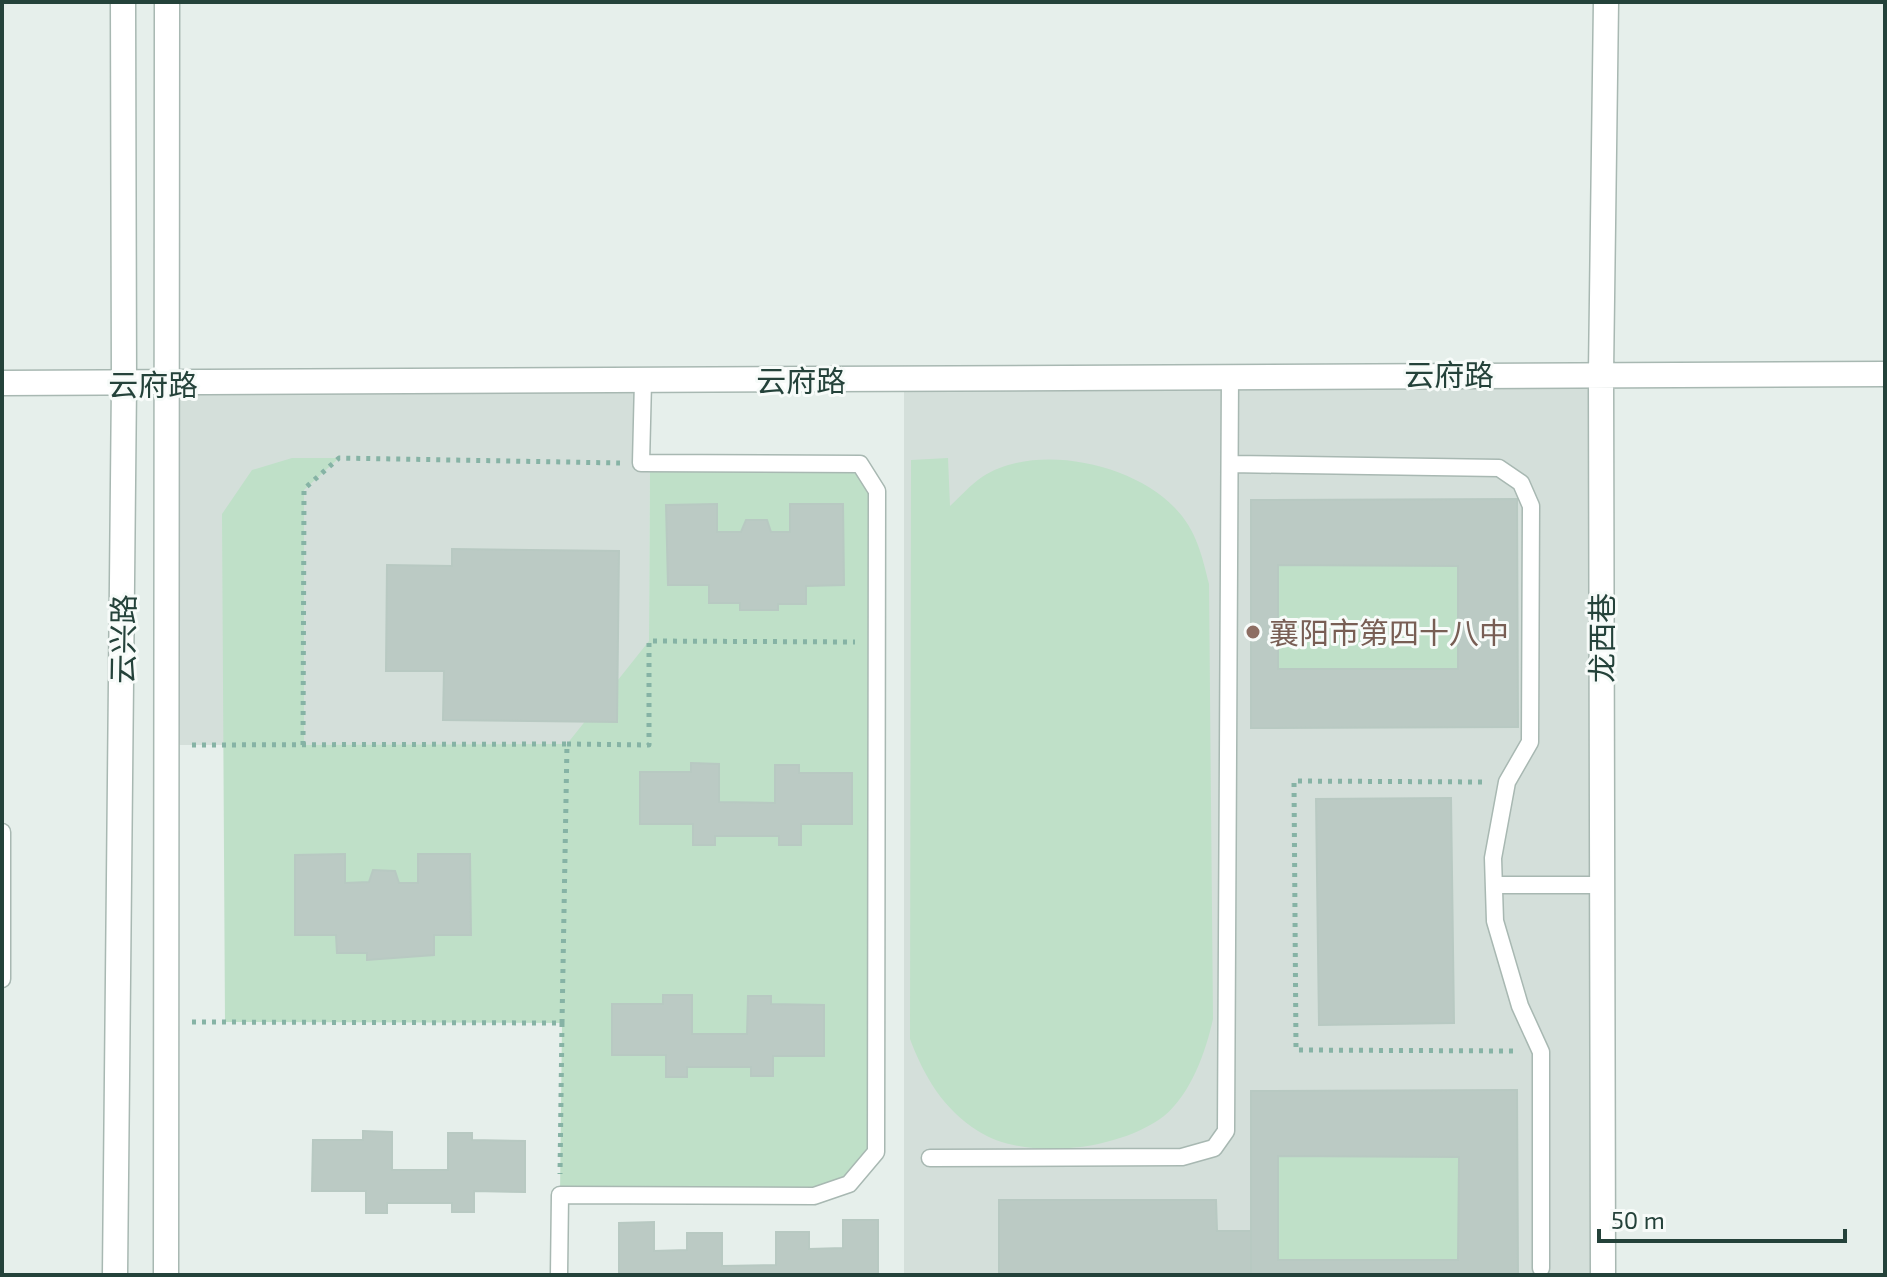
<svg xmlns="http://www.w3.org/2000/svg" width="1887" height="1277" font-family="'Exo 2','Noto Sans SC',sans-serif">
  <rect width="100%" height="100%" fill="#e6efeb"/>
  <path fill="#d4dfda" d="M1601,373L1603,1275H904V379Z
    M643,381L641,463H650L649,745H167L169,385Z"/>
  <path fill="#bfe0c8" d="M292,458H339L304,490V745L567,744L649,641L650,463L860,464L877,491L876,1152L849,1184L814,1196L560,1195L562,1023L225,1022L222,514L252,470Z
    M948,458L950,506C960,497 970,485 982,477C1035,442 1132,463 1174,507C1196,529 1202,555 1209,584L1213,1019C1206,1051 1191,1094 1164,1116C1120,1150 1026,1162 978,1131C943,1109 924,1076 910,1039L911,460Z
    M1278,565L1458,566V669H1278Z
    M1278,1156L1459,1157L1458,1260H1278Z"/>
  <path fill="#bbcac4" stroke="#b8c9c2" stroke-width="2" fill-rule="evenodd" d="M1517,499L1518,727L1251,728V500ZM1278,565L1458,566V669H1278Z
    M717,504V532H741L746,520H767L771,532H790V504H843L844,585L806,586V604H778V610H740V603H709V585H668L666,505Z
    M452,549L619,551L617,722L443,720L444,671H386L387,565L452,566Z
    M691,763L719,764V802L775,803V765H799V773H852V824H801V845H779V836H715V845H693V824H640V772H691Z
    M1451,798L1454,1023L1319,1025L1316,799Z
    M345,854V883L369,882L373,870L395,871L399,883H418V854H470L471,935H434V955L367,960V953H337L336,935H295V855Z
    M663,995H692V1034H747L748,996H771V1004L824,1005V1056H773V1076H751V1067H687V1077H666V1055H612V1004H663Z
    M1517,1090L1518,1275H1251V1091ZM1278,1156L1459,1157L1458,1260H1278Z
    M363,1131L392,1132V1170H448V1133H472V1140L525,1141V1192L474,1191V1212H452V1203H387V1213H366V1191H312L313,1140H363Z
    M999,1200H1216L1217,1231H1251V1275H999Z
    M843,1220H878V1275H619V1223L654,1222V1251L687,1250V1233H722V1266L776,1265V1232H809V1249L843,1248Z"/>
  <g fill="none" stroke-linecap="round" stroke-linejoin="round">
    <defs>
      <path id="service" d="M1230,464L1499,468L1521,483L1531,506L1530,742L1507,782L1493,858L1495,921L1520,1006L1541,1052V1268
        M2,832V979
        M1494,885H1602
        M930,1158L1182,1157L1214,1148L1226,1131L1230,376
        M559,1275L560,1195L814,1196L849,1184L876,1152L877,491L860,464L641,463L643,381"/>
      <path id="minor" d="M2,383L1885,374
        M1603,1275L1601,373L1606,2"/>
      <path id="tertiary" d="M115,1275L124,384L123,2
        M166,1275L167,2"/>
    </defs>
    <use href="#service" stroke="#a8b8b2" stroke-width="19"/>
    <use href="#minor" stroke="#a8b8b2" stroke-width="27"/>
    <use href="#tertiary" stroke="#a8b8b2" stroke-width="27"/>
    <path stroke="#86b3a5" stroke-width="5" stroke-dasharray="4 6" stroke-linecap="butt" d="M567,744L649,745V641L855,642
      M192,745L567,744L562,1023
      M303,745L304,489L339,458L620,463
      M1482,782L1294,781L1296,1050L1516,1051
      M192,1022L562,1023L560,1174"/>
    <use href="#service" stroke="#fff" stroke-width="16"/>
    <use href="#minor" stroke="#fff" stroke-width="24"/>
    <use href="#tertiary" stroke="#fff" stroke-width="24"/>
  </g>
  <circle fill="#8d6e63" stroke="#f7fbf9" stroke-width="3" cx="1253" cy="632" r="8"/>
  <g text-anchor="middle" dominant-baseline="central" stroke-width="6" stroke-linejoin="round" paint-order="stroke">
    <g font-size="30" fill="#24423a" stroke="#f7fbf9">
      <text x="1449" y="374">云府路</text>
      <text x="801" y="380">云府路</text>
      <text x="153" y="384">云府路</text>
      <text transform="translate(1601 638) rotate(-90)">龙西巷</text>
      <text transform="translate(122 639) rotate(-89)">云兴路</text>
    </g>
    <g font-size="30" fill="#785e54" stroke="#f7fbf9" text-anchor="start">
      <text x="1269" y="632">襄阳市第四十八中</text>
    </g>
  </g>
  <rect width="1887" height="1277" fill="none" stroke="#24423a" stroke-width="8"/>
  <path d="M1599 1229v12h246v-12" fill="none" stroke="#24423a" stroke-width="4"/>
  <text x="1611" y="1229" font-size="24" fill="#24423a" stroke="#f7fbf9" stroke-width="6" paint-order="stroke">50 m</text>
</svg>
